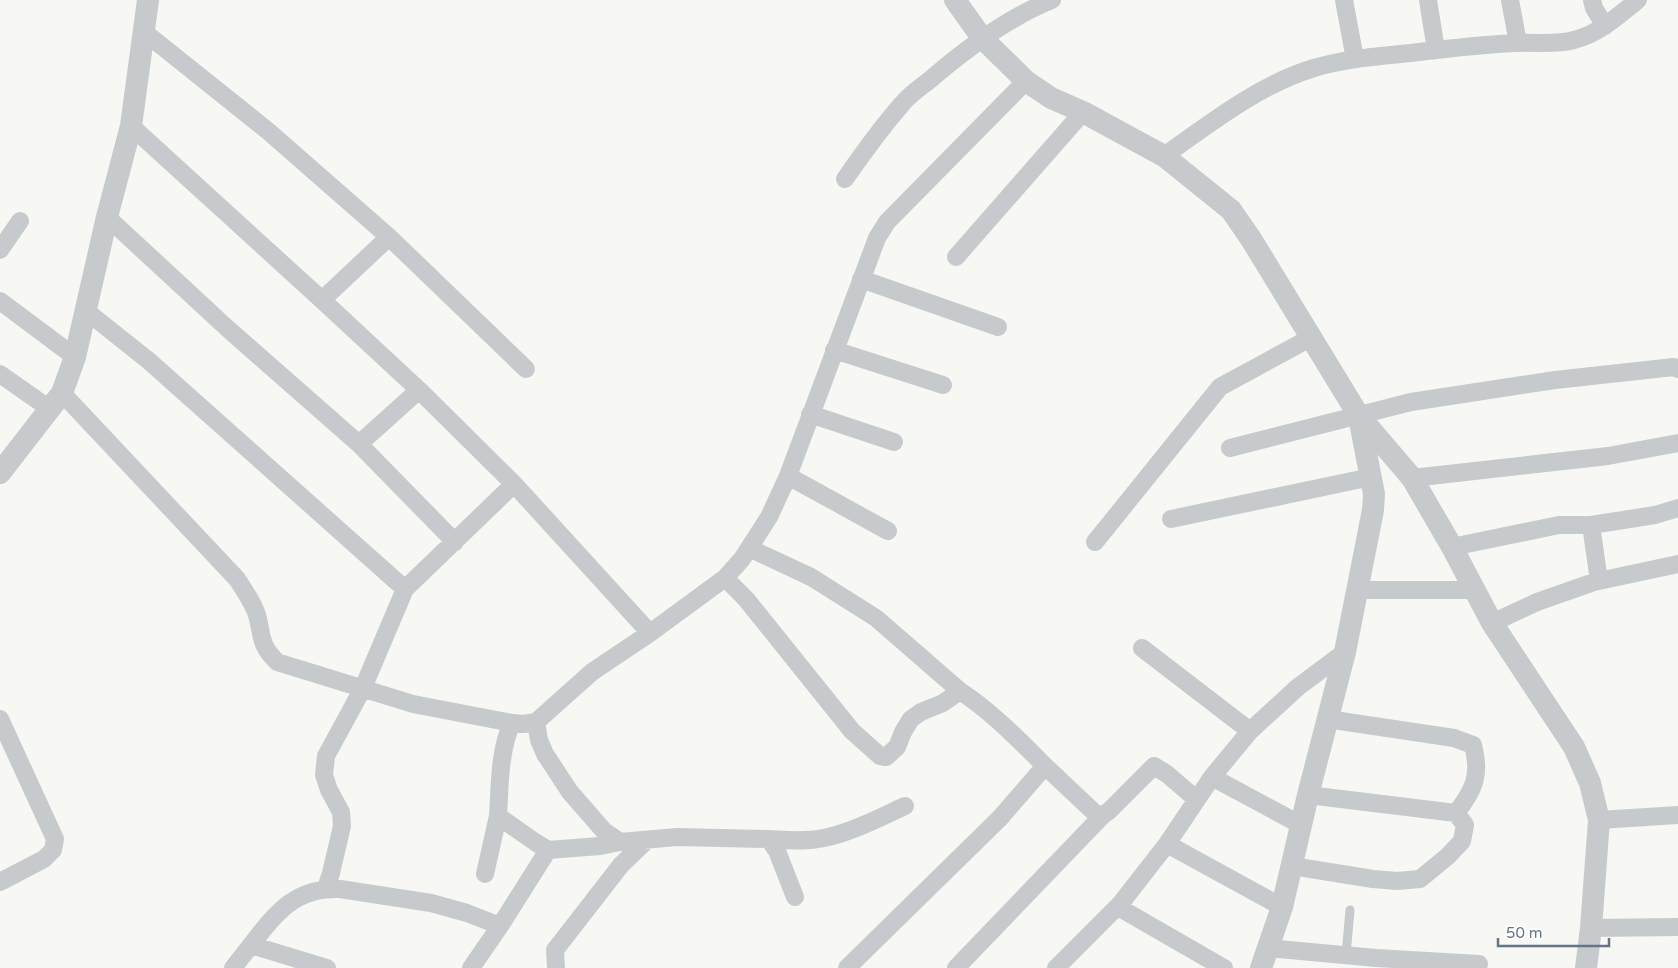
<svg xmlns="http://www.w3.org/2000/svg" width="1678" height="968" font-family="'Varela Round',sans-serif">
  <rect width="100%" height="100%" fill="#f7f7f3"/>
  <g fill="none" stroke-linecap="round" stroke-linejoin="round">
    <path stroke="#c6cacd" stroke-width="9" d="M1346,955L1350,910"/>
    <path stroke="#c6cacd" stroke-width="18" d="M1344,0L1355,59
      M1428,0L1436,50
      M1510,0L1518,43
      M1592,0L1594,8L1605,26
      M143,31L268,131L389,237L526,369
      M131,126L322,300L419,390L514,484L405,589L363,688L326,756L324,775L329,790L341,812L342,826L331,873L326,888
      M1164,156C1209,124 1260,84 1314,68C1345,59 1379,56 1411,53C1447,49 1482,44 1517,43C1536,42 1556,45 1574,40C1599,34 1619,15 1638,0
      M845,179C863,153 881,128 902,104C910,94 921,87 931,79C967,48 1007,18 1052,0
      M107,217L227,328L359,444L455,542
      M0,250L20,221
      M956,257L1083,112
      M861,279L998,327
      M322,300L389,237
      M0,301L75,357
      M85,310L149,361L405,589
      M834,350L943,385
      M0,374L50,409
      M62,393L237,579C244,590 253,602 257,615C263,637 259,644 277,662L413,704L512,723L524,724L536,722L592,672L650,633L725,578L742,559L769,517L788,476L877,238L887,222L1026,81
      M810,414L894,442
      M359,444L419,390
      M1230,448L1411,402L1555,380L1674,367L1678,369
      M788,476L888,531
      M1412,478L1608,456L1678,443
      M514,484L650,633
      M1171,519L1371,477
      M1591,525L1599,581
      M1095,542L1220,387L1312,337
      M1452,547L1559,525H1591L1655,515L1678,508
      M749,548L811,577L876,618L960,691
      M725,578L746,599L852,731L880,756L886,757L897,747L903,732L911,719L921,712L943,703L960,691C992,712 1018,739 1045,766
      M1358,590H1474
      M1492,623L1537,602L1594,582L1678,564
      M1142,648L1250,731
      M0,719L55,839L53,850L44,859L0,882
      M536,722L539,740L545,754L570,792L604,831L620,842
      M512,723C499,751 500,786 498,816L535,842L548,850L600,846L620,842L677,837L769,839L777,851L795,897
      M1212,777L1301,825
      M1308,795L1456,813
      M1599,820L1678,815
      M769,839C787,840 806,842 824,838C852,832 879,818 905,806
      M1167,844L1282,907
      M1292,866L1373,879L1397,881L1420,879L1448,856L1462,841L1465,825L1456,813C1474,790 1481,775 1473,745L1454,738L1327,719
      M485,874L498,816
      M1118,907L1224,968
      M1591,928L1678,927
      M251,945C276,913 295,887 340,889L431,903L467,913L500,926L548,850
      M1268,948L1376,958L1479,964
      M233,968L251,945L327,968
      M471,968L500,926
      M556,968L555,950L621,865L647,840
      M847,968L1000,818L1045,766L1097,815H1103L1109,811L1154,766L1167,774L1196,799
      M956,968L1103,815
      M1056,968L1121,903L1167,844L1212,777L1250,731L1298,687L1345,652"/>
    <path stroke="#c6cacd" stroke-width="22" d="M955,0L982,38L1026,81L1051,98L1083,112L1164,156L1231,210L1251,239L1359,416L1412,478L1452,547L1492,623L1574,747L1590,783L1599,820L1591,928L1586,968
      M0,473L62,393L75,357L107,217L131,126L148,0
      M1261,968L1282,907L1308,795L1345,652L1373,510L1374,494L1359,417"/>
  </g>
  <path d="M1498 938v8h111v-8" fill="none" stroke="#647587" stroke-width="2.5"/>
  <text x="1506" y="938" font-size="15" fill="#647587" stroke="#ffffff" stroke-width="4" paint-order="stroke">50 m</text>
</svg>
